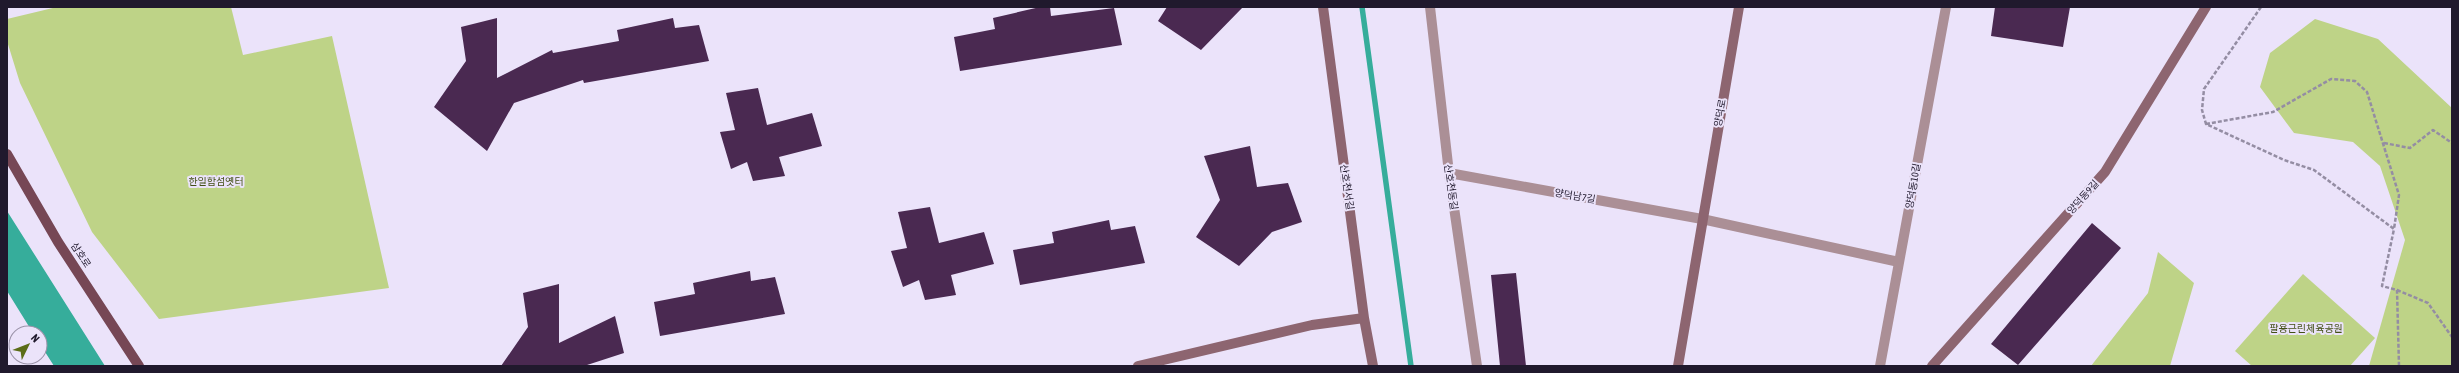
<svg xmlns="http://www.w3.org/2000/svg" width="2459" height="373" font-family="'Asap Condensed','Noto Sans KR',sans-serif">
  <rect width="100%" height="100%" fill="#ebe3fa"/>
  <path fill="#bed387" d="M57,7H231L243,55L332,36L389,288L159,319L92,232L20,83L7,41V19Z
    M2315,19L2378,39L2452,108V366H2369L2405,240L2380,166L2353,142L2294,133L2260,87L2270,53Z
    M2158,252L2194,283L2170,366H2091L2148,293Z
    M2303,274L2375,338L2350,366H2252L2235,351Z"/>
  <path fill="#36ad9b" d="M7,211L105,366H54L40,344V333H33L7,291Z"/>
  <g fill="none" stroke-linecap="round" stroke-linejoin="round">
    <path stroke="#36ad9b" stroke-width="5.5" d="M1362,7L1411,366"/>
  </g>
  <path fill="#4a2951" d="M1040,7H1050L1051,16L1114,8L1122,45L960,71L954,37L995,29L993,18Z
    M1167,7H1243L1201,50L1158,21Z
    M1995,7H2070L2063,47L1991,36Z
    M497,18V78L552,50L553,53L619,41L617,30L673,18L675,28L699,25L709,61L584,83L583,80L514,103L487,151L434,107L466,61L461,27Z
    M758,88L767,125L812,113L822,146L779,157L785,176L753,181L747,162L731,169L720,132L735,130L726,93Z
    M1250,146L1257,187L1288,183L1302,222L1272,232L1239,266L1196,237L1220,200L1204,156Z
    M930,207L939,243L984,232L994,264L951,275L956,295L925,300L919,280L903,287L891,251L907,248L898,212Z
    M1109,220L1111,230L1135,226L1145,263L1020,285L1013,250L1054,243L1052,232Z
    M2092,223L2121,248L2018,365L1991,344Z
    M750,271L751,281L775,277L785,314L660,336L654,302L695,294L693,283Z
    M1516,273L1526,366H1500L1491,275Z
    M559,284V343L615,316L624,353L584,366H501L528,327L523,293Z"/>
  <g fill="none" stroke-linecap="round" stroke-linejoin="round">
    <path stroke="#948da3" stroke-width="2.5" stroke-dasharray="4 2" stroke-linecap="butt" d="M2261,7L2204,89L2202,110L2206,124L2284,160L2314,170L2394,229L2382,286L2397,290L2399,366
      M2206,124L2273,112L2331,79L2355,81L2367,92L2399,195L2394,229
      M2384,143L2410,148L2433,130L2452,143
      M2397,290L2428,303L2452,337"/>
    <path stroke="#ab8f96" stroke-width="10" d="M1430,7L1449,173L1477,366
      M1449,173L1702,219L1899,262
      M1880,366L1946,7"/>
    <path stroke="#8d6570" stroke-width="10" d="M1323,7L1364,318L1373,366
      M1138,366L1312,325L1364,318
      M1678,366L1739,7
      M1932,366L2105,172L2206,7"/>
    <path stroke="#764755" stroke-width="10" d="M7,154L58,242L139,366"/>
  </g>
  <g text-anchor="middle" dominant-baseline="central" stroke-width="4" stroke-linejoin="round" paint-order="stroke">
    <g font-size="10" fill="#20192d" stroke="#ebe3fa">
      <text transform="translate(1720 113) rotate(-80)">양덕로</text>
      <text transform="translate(1913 186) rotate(-80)">양덕동10길</text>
      <text transform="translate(1347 187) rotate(82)">산호천서길</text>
      <text transform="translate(1451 187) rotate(82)">산호천동길</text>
      <text transform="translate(1575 196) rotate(10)">양덕남7길</text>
      <text transform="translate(2083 197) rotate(-48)">양덕동9길</text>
      <text transform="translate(81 255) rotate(57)">삼호로</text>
    </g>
    <g font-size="10" fill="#435016" stroke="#ebe3fa">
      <text x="216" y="181">한일합섬옛터</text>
      <text x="2306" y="328">팔용근린체육공원</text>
    </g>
  </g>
  <rect width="2459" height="373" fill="none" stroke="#20192d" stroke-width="16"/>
  <g transform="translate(28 345) rotate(47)"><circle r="19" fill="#ebe3fa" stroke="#9a92a8"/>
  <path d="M0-3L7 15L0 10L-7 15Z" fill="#5b6c18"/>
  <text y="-6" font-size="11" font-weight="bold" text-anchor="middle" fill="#20192d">N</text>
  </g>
</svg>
